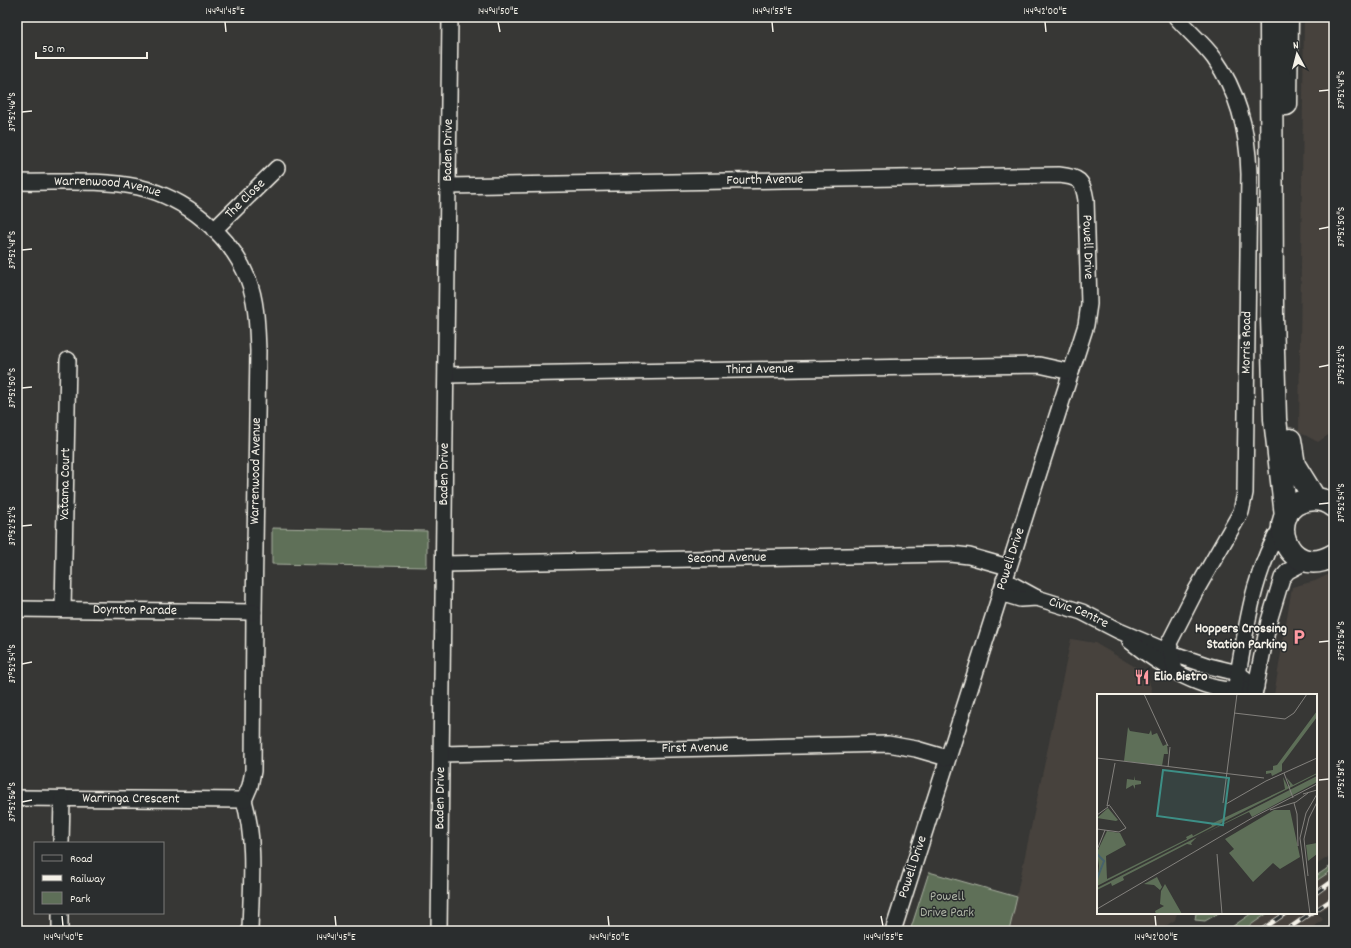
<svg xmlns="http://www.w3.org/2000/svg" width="1351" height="948" font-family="Dekko,sans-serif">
  <rect width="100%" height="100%" fill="#373735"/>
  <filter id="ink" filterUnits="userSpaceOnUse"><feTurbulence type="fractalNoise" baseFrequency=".025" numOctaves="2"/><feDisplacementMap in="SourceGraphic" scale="8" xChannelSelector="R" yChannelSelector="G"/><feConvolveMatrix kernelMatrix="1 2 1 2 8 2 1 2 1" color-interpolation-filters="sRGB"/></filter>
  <g filter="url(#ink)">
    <path fill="#47423d" d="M1304,17H1334V431L1318,442L1299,432Z
      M1334,572V853L1316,865V695H1274L1292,587L1315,581Z
      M1071,639L1095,643L1147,674L1153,695H1098V913H1177L1175,920L1158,931H1009Z
      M1334,869V902L1318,913L1323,920L1307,931H1241L1268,913H1316V881Z"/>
    <path fill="#5e6f58" stroke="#a9b0a0" d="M272,528L427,531V567L272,564Z
      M1334,864V869L1316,881V876Z
      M929,872L1017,897L1009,931H910Z
      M1196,913H1219L1205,921L1195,920Z
      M1252,913H1268L1242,931H1226Z"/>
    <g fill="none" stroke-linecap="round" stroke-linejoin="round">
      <defs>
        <g id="street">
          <path id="s1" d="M17,182C56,183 100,179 138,187C186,198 230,234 248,279C257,302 257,328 258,351L254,612L253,771L250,786L244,800C256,842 251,887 250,931"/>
          <path id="s2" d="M449,186L1059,175C1079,177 1083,180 1086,200L1089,304L1086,325L893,931"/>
          <path id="s3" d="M214,230L277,168"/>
          <path id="s4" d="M447,375L1039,365L1071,372"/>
          <path id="s5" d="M444,564L951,554L969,556L1008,567"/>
          <path d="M1004,580L1037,598"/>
          <path id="s6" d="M1000,593L1020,599L1037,598L1082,612L1119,631L1171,653L1209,666L1238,673L1256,687"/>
          <path id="s7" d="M17,609L254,612"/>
          <path id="s8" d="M63,609L68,360"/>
          <path d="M1130,641C1158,664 1208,696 1245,689"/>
          <path id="s9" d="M1175,671L1169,643L1194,594L1241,512L1245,493L1249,174C1248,132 1239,93 1214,58C1203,43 1188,31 1176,17"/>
          <path d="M1234,695C1246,637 1250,575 1283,524"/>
          <path d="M1254,695L1269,621L1282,578L1288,571L1307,561"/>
          <path id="s10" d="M442,754L888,744L916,749L947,758"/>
          <path id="s11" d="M17,798L244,800"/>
          <path d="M61,843L62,799"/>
          <path d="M60,931V913"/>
          <path id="s12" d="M439,931L450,17"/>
        </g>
        <path id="secondary" d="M1271,17L1272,317L1275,419L1286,516
          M1286,104L1287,17
          M1290,440L1294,465L1315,499
          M1334,506C1326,500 1318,498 1308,500C1262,507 1285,584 1334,555"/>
      </defs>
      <use href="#street" stroke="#f4f1e8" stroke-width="18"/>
      <use href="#secondary" stroke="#f4f1e8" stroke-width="25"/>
      <use href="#street" stroke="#2a2d2e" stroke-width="15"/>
      <use href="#secondary" stroke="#2a2d2e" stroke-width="22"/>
      <defs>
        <path id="rail" d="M1316,893L1334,880
          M1316,910L1334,898
          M1260,931L1286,913
          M1285,931L1311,913"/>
      </defs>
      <use href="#rail" stroke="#f4f1e8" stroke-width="4.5"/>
      <use href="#rail" stroke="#2a2d2e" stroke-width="3" stroke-dasharray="9" stroke-linecap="butt"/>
    </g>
  </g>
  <path fill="none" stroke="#f4f1e8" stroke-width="1.5" d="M225,22L226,32M498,22L500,32M772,22L773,32M1045,22L1046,32M1319,91L1329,90M22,112L32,111M1319,229L1329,227M22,250L32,249M1319,367L1329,365M22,388L32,387M1319,504L1329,503M22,526L32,525M1319,642L1329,641M22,664L32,662M1319,780L1329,779M22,802L32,800M62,916L63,926M335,916L336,926M608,916L609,926M881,916L883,926M1155,916L1156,926"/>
  <defs>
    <symbol id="parking-bare" viewBox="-9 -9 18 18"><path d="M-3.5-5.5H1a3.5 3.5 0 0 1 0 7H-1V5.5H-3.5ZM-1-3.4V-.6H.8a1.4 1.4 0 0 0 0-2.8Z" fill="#ff9aa2" stroke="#2a2d2e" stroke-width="2.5" paint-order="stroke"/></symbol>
    <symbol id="restaurant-bare" viewBox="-9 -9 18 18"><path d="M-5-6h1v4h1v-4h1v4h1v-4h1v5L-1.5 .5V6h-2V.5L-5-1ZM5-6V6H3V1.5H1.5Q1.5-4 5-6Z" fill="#ff9aa2" stroke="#2a2d2e" stroke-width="2.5" paint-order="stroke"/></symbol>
  </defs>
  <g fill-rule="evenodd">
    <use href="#parking-bare" x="1288" y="626" width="22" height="22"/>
    <use href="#restaurant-bare" x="1131" y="666" width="22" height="22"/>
  </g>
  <g text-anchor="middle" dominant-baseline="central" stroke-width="3" stroke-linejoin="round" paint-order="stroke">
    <g font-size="14" fill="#f4f1e8" stroke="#2a2d2e">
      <text stroke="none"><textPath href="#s12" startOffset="781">Baden Drive</textPath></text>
      <text stroke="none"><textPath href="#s2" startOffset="316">Fourth Avenue</textPath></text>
      <text stroke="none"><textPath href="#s1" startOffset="91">Warrenwood Avenue</textPath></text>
      <text stroke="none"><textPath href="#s3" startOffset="44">The Close</textPath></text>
      <text stroke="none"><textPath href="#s2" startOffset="699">Powell Drive</textPath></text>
      <text stroke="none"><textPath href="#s9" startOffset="348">Morris Road</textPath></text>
      <text stroke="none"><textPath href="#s4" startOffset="313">Third Avenue</textPath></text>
      <text transform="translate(256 471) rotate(-89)">Warrenwood Avenue</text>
      <text stroke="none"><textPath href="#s12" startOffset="457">Baden Drive</textPath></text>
      <text stroke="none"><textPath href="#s8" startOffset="125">Yatama Court</textPath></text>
      <text stroke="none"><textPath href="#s5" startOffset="283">Second Avenue</textPath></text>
      <text transform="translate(1011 559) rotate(-72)">Powell Drive</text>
      <text stroke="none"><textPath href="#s7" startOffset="118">Doynton Parade</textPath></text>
      <text stroke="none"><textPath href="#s6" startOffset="82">Civic Centre</textPath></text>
      <text stroke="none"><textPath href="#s10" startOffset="253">First Avenue</textPath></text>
      <text stroke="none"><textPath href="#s12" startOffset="133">Baden Drive</textPath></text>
      <text stroke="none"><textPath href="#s11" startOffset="114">Warringa Crescent</textPath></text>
      <text transform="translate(913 867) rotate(-72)">Powell Drive</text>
    </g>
    <g font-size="14" font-weight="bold" fill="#f4f1e8" stroke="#2a2d2e" text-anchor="end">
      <text x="1287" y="629">Hoppers Crossing<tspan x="1287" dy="16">Station Parking</tspan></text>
      <text x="1154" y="677" text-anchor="start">Elio Bistro</text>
    </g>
    <g font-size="14" fill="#b0b6a7" stroke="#2a2d2e">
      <text x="947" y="897">Powell<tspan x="947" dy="16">Drive Park</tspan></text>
    </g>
  </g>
  <g transform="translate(1097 694)">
    <rect width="220" height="220" fill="#373735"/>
    <path d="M220,17V23L185,70V77L175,82L174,79L169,80V77L176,76V72L180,71ZM31,33L33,37L52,40L54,36L55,41L60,39L66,52L70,50L71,60H67L65,72L27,67ZM220,79V80L0,192L2,172L0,158L10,137L23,139L29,151L9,162L10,185L90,145L89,143L95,140L96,142L115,132L114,130L188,95L186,83L191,93L193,91L189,83L196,91ZM37,82L38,86L44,87V90L38,91V95L36,91L29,95L30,85L37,86ZM220,82V88L155,123L152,118L100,143L94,149L95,151L90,150L26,183L27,186L15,192L14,189L0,196V194ZM11,114L21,126L19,127L0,124ZM177,116H193L203,163L183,175L176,169L156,188L132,159L137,155L128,145ZM220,149V160L211,167L209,151ZM60,183L65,193L63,196L57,191L47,190ZM68,190L77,206L85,220H59L58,217L67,212L63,210L64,197Z" fill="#5e6f58"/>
    <path fill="none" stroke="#47626c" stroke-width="2" d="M0,160L7,167L0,185"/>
    <path fill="none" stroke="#83817d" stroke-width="1" d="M47,0L71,52M137,19L188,25L197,19L210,0M0,64L167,84M71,73L73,53M187,79L196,104M169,87L220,64M206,100L220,96M126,109L140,0M197,109L200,120L201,152M129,110L169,87M13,111L10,112L18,69M173,116L199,108L211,99M0,121L11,113M0,135L22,138L29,134L13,112M0,156L8,136M120,160L125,220M211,182L207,145L212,124L220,108M0,215L155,124L220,90M213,220L203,144L209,119L220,100"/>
    <path fill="#3d8f86" fill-opacity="0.15" stroke="#3d8f86" stroke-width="2" d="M66,76L132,84L126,131L60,122Z"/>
    <rect width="220" height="220" fill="none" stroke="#f4f1e8" stroke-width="2"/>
  </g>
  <rect width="1351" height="948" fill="none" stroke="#2a2d2e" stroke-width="44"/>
  <rect x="34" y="842" width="130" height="72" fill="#2a2d2e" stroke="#7b7b78"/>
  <rect x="42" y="855" width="20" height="6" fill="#2a2d2e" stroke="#7b7b78"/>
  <text x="70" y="862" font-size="12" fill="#f4f1e8">Road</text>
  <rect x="42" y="875" width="20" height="6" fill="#f4f1e8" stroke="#7b7b78"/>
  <text x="70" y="882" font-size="12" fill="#f4f1e8">Railway</text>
  <rect x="42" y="892" width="20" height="12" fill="#5e6f58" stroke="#7b7b78"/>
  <text x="70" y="902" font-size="12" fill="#f4f1e8">Park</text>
  <g transform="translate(1297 54) rotate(353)" stroke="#2a2d2e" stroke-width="3" paint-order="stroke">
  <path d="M0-3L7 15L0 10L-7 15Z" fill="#f4f1e8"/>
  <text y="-6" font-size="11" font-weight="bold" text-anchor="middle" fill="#f4f1e8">N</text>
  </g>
  <path d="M36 52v6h111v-6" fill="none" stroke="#f4f1e8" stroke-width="2"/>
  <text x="42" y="52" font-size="12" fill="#f4f1e8" stroke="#2a2d2e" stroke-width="3" paint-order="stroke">50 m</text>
  <rect x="22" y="22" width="1307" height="904" fill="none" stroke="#f4f1e8" stroke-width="1.5"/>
  <g font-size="10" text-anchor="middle" fill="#f4f1e8">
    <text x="225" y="14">144°41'45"E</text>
    <text x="498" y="14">144°41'50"E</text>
    <text x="772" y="14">144°41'55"E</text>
    <text x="1045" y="14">144°42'00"E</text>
    <text transform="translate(1340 90) rotate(-90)" y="4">37°52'48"S</text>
    <text transform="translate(11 112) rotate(-90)" y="4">37°52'46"S</text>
    <text transform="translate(1340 227) rotate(-90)" y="4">37°52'50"S</text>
    <text transform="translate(11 250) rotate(-90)" y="4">37°52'48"S</text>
    <text transform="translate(1340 365) rotate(-90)" y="4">37°52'52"S</text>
    <text transform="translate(11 388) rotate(-90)" y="4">37°52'50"S</text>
    <text transform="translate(1340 503) rotate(-90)" y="4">37°52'54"S</text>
    <text transform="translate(11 526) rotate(-90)" y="4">37°52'52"S</text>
    <text transform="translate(1340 641) rotate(-90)" y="4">37°52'56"S</text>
    <text transform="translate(11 664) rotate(-90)" y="4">37°52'54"S</text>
    <text transform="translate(1340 779) rotate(-90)" y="4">37°52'58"S</text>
    <text transform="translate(11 802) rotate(-90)" y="4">37°52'56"S</text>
    <text x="63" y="940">144°41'40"E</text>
    <text x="336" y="940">144°41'45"E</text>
    <text x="609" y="940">144°41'50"E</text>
    <text x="883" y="940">144°41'55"E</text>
    <text x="1156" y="940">144°42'00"E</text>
  </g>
</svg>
